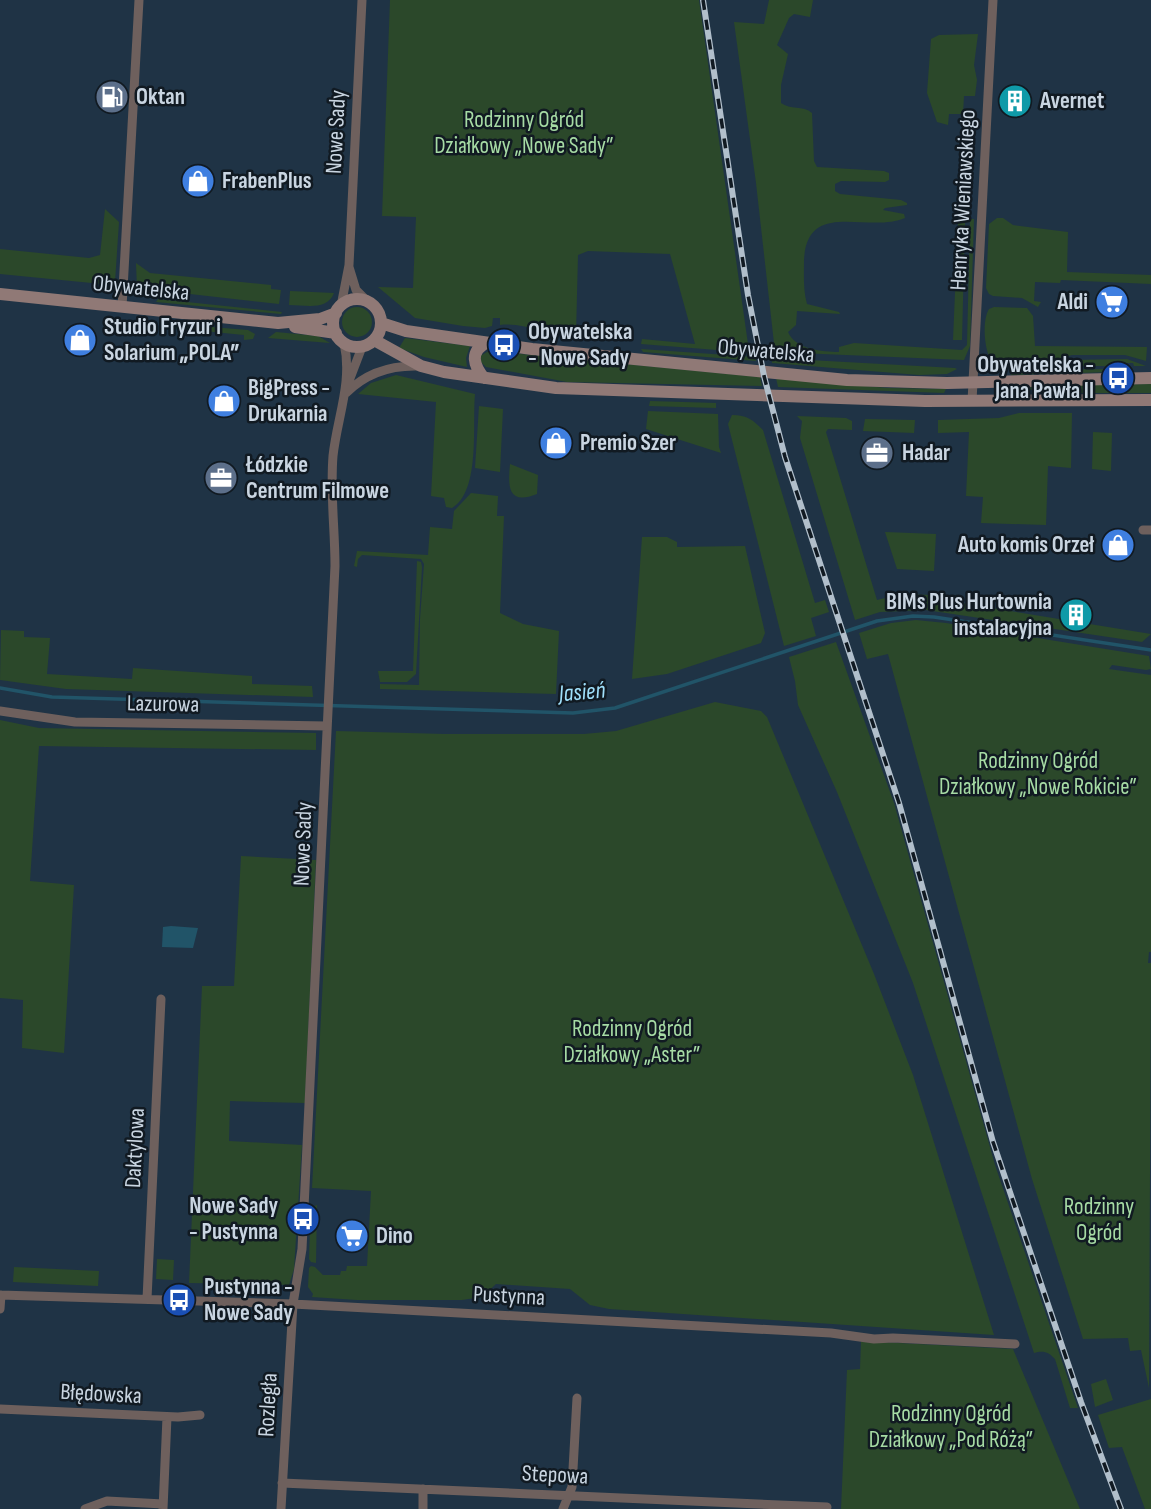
<svg xmlns="http://www.w3.org/2000/svg" width="1151" height="1509" font-family="'Sofia Sans Condensed',sans-serif">
  <rect width="100%" height="100%" fill="#1f3345"/>
  <path fill="#2b482a" d="M390,0H699L748,344L742,352L641,344L642,339L695,344L670,254L588,251L578,255L576,334C550,337 526,322 500,325V318H493L492,326L485,328L463,326L415,318L378,287L413,288L416,217L382,216Z
    M769,0H813L810,17L794,14L789,18L777,45L788,54L781,85V103C790,110 803,105 812,113L814,161L817,167L884,171L889,173V180L885,182L841,181L835,184V191L840,194L901,200L907,203V205L885,208L883,210L904,214L905,218C868,234 807,198 804,260C804,275 803,290 807,304L839,312L840,314L797,311L796,325L788,332C795,349 822,352 839,352V347L854,343L962,350L967,345L970,219H974L970,346L964,360L775,352L756,183L734,22L764,24Z
    M978,34L974,65L977,80L975,96H964L963,114H949L948,125L937,122L927,93L931,39L939,35Z
    M105,209L119,222L115,282L112,285L0,274V249L89,258L100,255Z
    M997,218H1003L1013,225L1068,232L1067,272L1151,275V284L1061,280L1060,283L1035,282L1034,301L1041,302L1038,307L1022,298L993,296L989,294L986,288L989,224Z
    M958,222H965L962,340H953Z
    M136,263L150,273L271,285V289L281,290L279,304L137,288Z
    M290,291L334,293C327,311 306,305 289,305Z
    M158,299L282,312L281,314L156,302Z
    M994,307L1027,308L1033,316L1035,346L1147,347L1146,361L1125,355H1072L1049,362L991,361C984,348 982,321 989,309Z
    M342 322a15 15 0 1 1 30 0a15 15 0 1 1-30 0Z
    M175,324L248,330L255,334L253,339L244,340V335L172,328Z
    M276,332L318,336L330,343L268,338Z
    M405,338L470,346L466,358L467,367L424,357L399,348Z
    M641,349L755,357L756,361L643,352Z
    M489,351L760,377L762,386L567,382L486,367L481,362L480,356Z
    M772,358L955,368L957,369L947,374L919,375L772,363Z
    M1127,359L1146,366H1134L1133,363H1123V366H1051L1069,360Z
    M1113,369V372L1011,375L1012,370Z
    M396,375L475,394C472,424 481,491 452,508L446,507L444,498L431,496L436,402L358,394L371,383Z
    M776,378L888,388L946,389L944,393L778,387Z
    M1151,384V393H1061L1015,388V386Z
    M650,401L716,403V408L649,406Z
    M479,406L503,409L500,472L475,468Z
    M648,411L718,414L719,447L721,453L646,429Z
    M1019,413H1072L1071,468L1048,466L1046,525L981,523L983,497L966,496L969,432L938,433V420L999,418Z
    M732,415C747,415 753,420 763,430L815,603L825,600L829,612L811,618L816,636L784,646L728,424Z
    M797,416L846,418L852,421V430L828,429L826,432L877,600L902,594L961,596V603L1151,634L1142,642L926,610L880,612L855,620L800,438L802,421Z
    M865,419L915,420L914,433L863,431Z
    M1093,432L1112,433L1111,471L1092,469Z
    M510,464L538,475L537,494C507,506 508,485 510,464Z
    M471,493L498,496L497,516H504L500,613L523,624L559,631L556,694L380,689V684L419,685L420,619L424,564L421,559L362,555L358,559L357,567L354,566L357,551L428,555L430,527L452,529L454,511Z
    M885,532L936,534L934,571L897,569Z
    M642,537H667L677,542V547L745,546L765,633L761,643L667,674L632,679Z
    M417,561L421,562L422,567L416,674L407,682H380L378,671H413Z
    M916,620L946,623L1149,656L1151,669L1146,670L1112,665L1109,669L1151,675V952H1149L1148,963H1151L1149,1388L1141,1350L1130,1351L1128,1338L1083,1339L1032,1179L888,654L867,659L859,633L891,623Z
    M1,630L24,631V637L50,638L47,674L132,679L133,668L252,676V684L312,686L313,697L66,689L0,680Z
    M836,642L894,803L995,1165L1078,1408H1070L1055,1359C1049,1352 1043,1350 1034,1353L913,983L837,792L798,705L795,681L789,657Z
    M715,702L761,711L767,717L874,974L913,1075L994,1335L609,1309L590,1305L570,1289L496,1284L482,1297L462,1300H357L312,1297L313,1294L308,1287L309,1268L311,1266L315,1267L323,1275H340L341,1271H346L347,1266H367L371,1191L312,1188L336,731L444,734H584L616,731Z
    M0,720L39,728L316,733V750L39,746L30,881L74,885L64,1053L22,1048L23,1000L0,998Z
    M241,856L316,860L305,1103L230,1101L229,1141L302,1145L294,1269L289,1285L189,1283L202,986H234Z
    M317,1205L316,1263L311,1262L309,1259L310,1230L314,1229V1220H311L312,1207Z
    M157,1259L174,1260L173,1280L156,1279Z
    M14,1267L99,1271L98,1286L13,1282Z
    M861,1341L1013,1349L1080,1509H841L847,1370L860,1369Z
    M1106,1379L1113,1400L1095,1407L1091,1384Z
    M1151,1399V1509H1145L1122,1447L1109,1448L1098,1415Z"/>
  <path fill="#215468" d="M171,926L198,928L193,948L162,947L163,927Z"/>
  <g fill="none" stroke-linecap="round" stroke-linejoin="round">
    <path stroke="#215468" stroke-width="3.5" d="M0,688L52,697L573,713L615,708L877,621L913,616L934,617L1151,650"/>
    <path stroke="#6e605d" stroke-width="9" d="M349,267L356,290L367,301
      M341,306L349,265L362,0
      M122,307L139,0
      M349,381L362,347
      M346,393C366,373 390,365 419,366
      M972,401L993,0
      M1143,530H1151
      M0,711L75,722L327,726
      M0,1295L293,1304L831,1333L874,1339L893,1338L1015,1344
      M147,1299L161,999
      M0,1309L1,1295
      M0,1409L178,1417L200,1415
      M282,1483L827,1507
      M85,1509L107,1501L163,1504
      M163,1509L167,1417
      M281,1509L293,1304L302,1249L335,566C335,529 330,494 333,456C337,418 353,382 344,343
      M423,1509V1489
      M563,1509L572,1487L577,1398"/>
    <path stroke="#907976" stroke-width="12" d="M0,294L278,323L320,319L336,313
      M333 323a24 24 0 1 1 48 0a24 24 0 1 1-48 0Z
      M381,323L406,331L532,349L847,380L947,383L1151,378
      M295,327L336,333
      M374,340L421,366L444,372L556,388L925,401L1151,400
      M484,378C474,366 469,352 486,343"/>
    <defs>
      <path id="rail" d="M703,0L748,295L764,376L785,457L899,803L993,1142L1081,1402L1121,1509"/>
    </defs>
    <use href="#rail" stroke="#b1bfcb" stroke-width="6"/>
    <use href="#rail" stroke="#111a22" stroke-width="3.5" stroke-dasharray="10" stroke-linecap="butt"/>
  </g>
  <defs>
    <symbol id="fuel-disc" viewBox="-11 -11 22 22"><circle r="9.5" fill="#5c6f8a" stroke="#111a22"/><path d="M-5.5-6h7V0h2V4h1.3V-2.5L3-4.5l.8-.8L6-3V5H2.5V1h-1V6h-7ZM-4.2-4.7v3.2H.2V-4.7Z" fill="#fff"/></symbol>
    <symbol id="building-disc" viewBox="-11 -11 22 22"><circle r="9.5" fill="#0f9aa8" stroke="#111a22"/><path d="M-4-6H4V6H1V3H-1V6H-4ZM-2.5-4.3h1.7v1.8h-1.7ZM.8-4.3h1.7v1.8H.8ZM-2.5-1h1.7V.8h-1.7ZM.8-1h1.7V.8H.8Z" fill="#fff"/></symbol>
    <symbol id="shop-disc" viewBox="-11 -11 22 22"><circle r="9.5" fill="#3f7fe0" stroke="#111a22"/><path d="M-5-2.5h2.3a2.7 3.5 0 0 1 5.4 0H5L5.5 6h-11ZM-1.5-2.5h3a1.5 2.3 0 0 0-3 0Z" fill="#fff"/></symbol>
    <symbol id="supermarket-disc" viewBox="-11 -11 22 22"><circle r="9.5" fill="#3f7fe0" stroke="#111a22"/><path d="M-6-5.5h2.5l.6 2H6L4.5 2H-2.5L-4.4-4H-6ZM-1.5 3.2a1.3 1.3 0 1 0 .1 0ZM3 3.2a1.3 1.3 0 1 0 .1 0Z" fill="#fff"/></symbol>
    <symbol id="bus-disc" viewBox="-11 -11 22 22"><circle r="9.5" fill="#1a4fb4" stroke="#111a22"/><path d="M-5-6H5V4H4V6H2V4H-2V6H-4V4H-5ZM-3.5-4V0h7V-4ZM-3.5 1.2v1.5H-2V1.2ZM2 1.2v1.5H3.5V1.2Z" fill="#fff"/></symbol>
    <symbol id="office-disc" viewBox="-11 -11 22 22"><circle r="9.5" fill="#5c6f8a" stroke="#111a22"/><path d="M-6-3h4V-5.5h4V-3h4V5H-6ZM-1-4.5V-3h2v-1.5ZM-6 0V1H6V0Z" fill="#fff"/></symbol>
  </defs>
  <g fill-rule="evenodd">
    <use href="#fuel-disc" x="93" y="78" width="38" height="38"/>
    <use href="#building-disc" x="996" y="82" width="38" height="38"/>
    <use href="#shop-disc" x="179" y="162" width="38" height="38"/>
    <use href="#supermarket-disc" x="1093" y="283" width="38" height="38"/>
    <use href="#shop-disc" x="61" y="321" width="38" height="38"/>
    <use href="#bus-disc" x="485" y="326" width="38" height="38"/>
    <use href="#bus-disc" x="1099" y="359" width="38" height="38"/>
    <use href="#shop-disc" x="205" y="382" width="38" height="38"/>
    <use href="#shop-disc" x="537" y="424" width="38" height="38"/>
    <use href="#office-disc" x="858" y="434" width="38" height="38"/>
    <use href="#office-disc" x="202" y="459" width="38" height="38"/>
    <use href="#shop-disc" x="1099" y="526" width="38" height="38"/>
    <use href="#building-disc" x="1057" y="596" width="38" height="38"/>
    <use href="#bus-disc" x="284" y="1200" width="38" height="38"/>
    <use href="#supermarket-disc" x="333" y="1217" width="38" height="38"/>
    <use href="#bus-disc" x="160" y="1281" width="38" height="38"/>
  </g>
  <g text-anchor="middle" dominant-baseline="central" stroke-width="5" stroke-linejoin="round" paint-order="stroke">
    <g font-size="23" font-weight="bold" fill="#c9d5e1" stroke="#111a22" text-anchor="start">
      <text x="136" y="97">Oktan</text>
      <text x="1040" y="101">Avernet</text>
      <text x="222" y="181">FrabenPlus</text>
      <text x="1088" y="302" text-anchor="end">Aldi</text>
      <text x="104" y="327">Studio Fryzur i<tspan x="104" dy="26">Solarium „POLA”</tspan></text>
      <text x="528" y="332">Obywatelska<tspan x="528" dy="26">- Nowe Sady</tspan></text>
      <text x="1094" y="365" text-anchor="end">Obywatelska -<tspan x="1094" dy="26">Jana Pawła II</tspan></text>
      <text x="248" y="388">BigPress -<tspan x="248" dy="26">Drukarnia</tspan></text>
      <text x="580" y="443">Premio Szer</text>
      <text x="902" y="453">Hadar</text>
      <text x="246" y="465">Łódzkie<tspan x="246" dy="26">Centrum Filmowe</tspan></text>
      <text x="1094" y="545" text-anchor="end">Auto komis Orzeł</text>
      <text x="1052" y="602" text-anchor="end">BIMs Plus Hurtownia<tspan x="1052" dy="26">instalacyjna</tspan></text>
      <text x="278" y="1206" text-anchor="end">Nowe Sady<tspan x="278" dy="26">- Pustynna</tspan></text>
      <text x="376" y="1236">Dino</text>
      <text x="204" y="1287">Pustynna -<tspan x="204" dy="26">Nowe Sady</tspan></text>
    </g>
    <g font-size="23" fill="#a6dba4" stroke="#111a22">
      <text x="524" y="120">Rodzinny Ogród<tspan x="524" dy="26">Działkowy „Nowe Sady”</tspan></text>
      <text x="1038" y="761">Rodzinny Ogród<tspan x="1038" dy="26">Działkowy „Nowe Rokicie”</tspan></text>
      <text x="632" y="1029">Rodzinny Ogród<tspan x="632" dy="26">Działkowy „Aster”</tspan></text>
      <text x="1099" y="1207">Rodzinny<tspan x="1099" dy="26">Ogród</tspan></text>
      <text x="951" y="1414">Rodzinny Ogród<tspan x="951" dy="26">Działkowy „Pod Różą”</tspan></text>
    </g>
    <g font-size="23" fill="#c9d5e1" stroke="#111a22">
      <text transform="translate(336 132) rotate(-87)">Nowe Sady</text>
      <text transform="translate(963 200) rotate(-87)">Henryka Wieniawskiego</text>
      <text transform="translate(141 288) rotate(6)">Obywatelska</text>
      <text transform="translate(766 351) rotate(5)">Obywatelska</text>
      <text transform="translate(163 704) rotate(1)">Lazurowa</text>
      <text transform="translate(303 844) rotate(-88)">Nowe Sady</text>
      <text transform="translate(135 1148) rotate(-87)">Daktylowa</text>
      <text transform="translate(509 1296) rotate(3)">Pustynna</text>
      <text transform="translate(101 1394) rotate(3)">Błędowska</text>
      <text transform="translate(268 1405) rotate(-87)">Rozległa</text>
      <text transform="translate(555 1475) rotate(3)">Stepowa</text>
    </g>
    <g font-size="24" font-style="italic" fill="#a0e0fb" stroke="#111a22">
      <text transform="translate(582 692) rotate(-5)">Jasień</text>
    </g>
  </g>
</svg>
